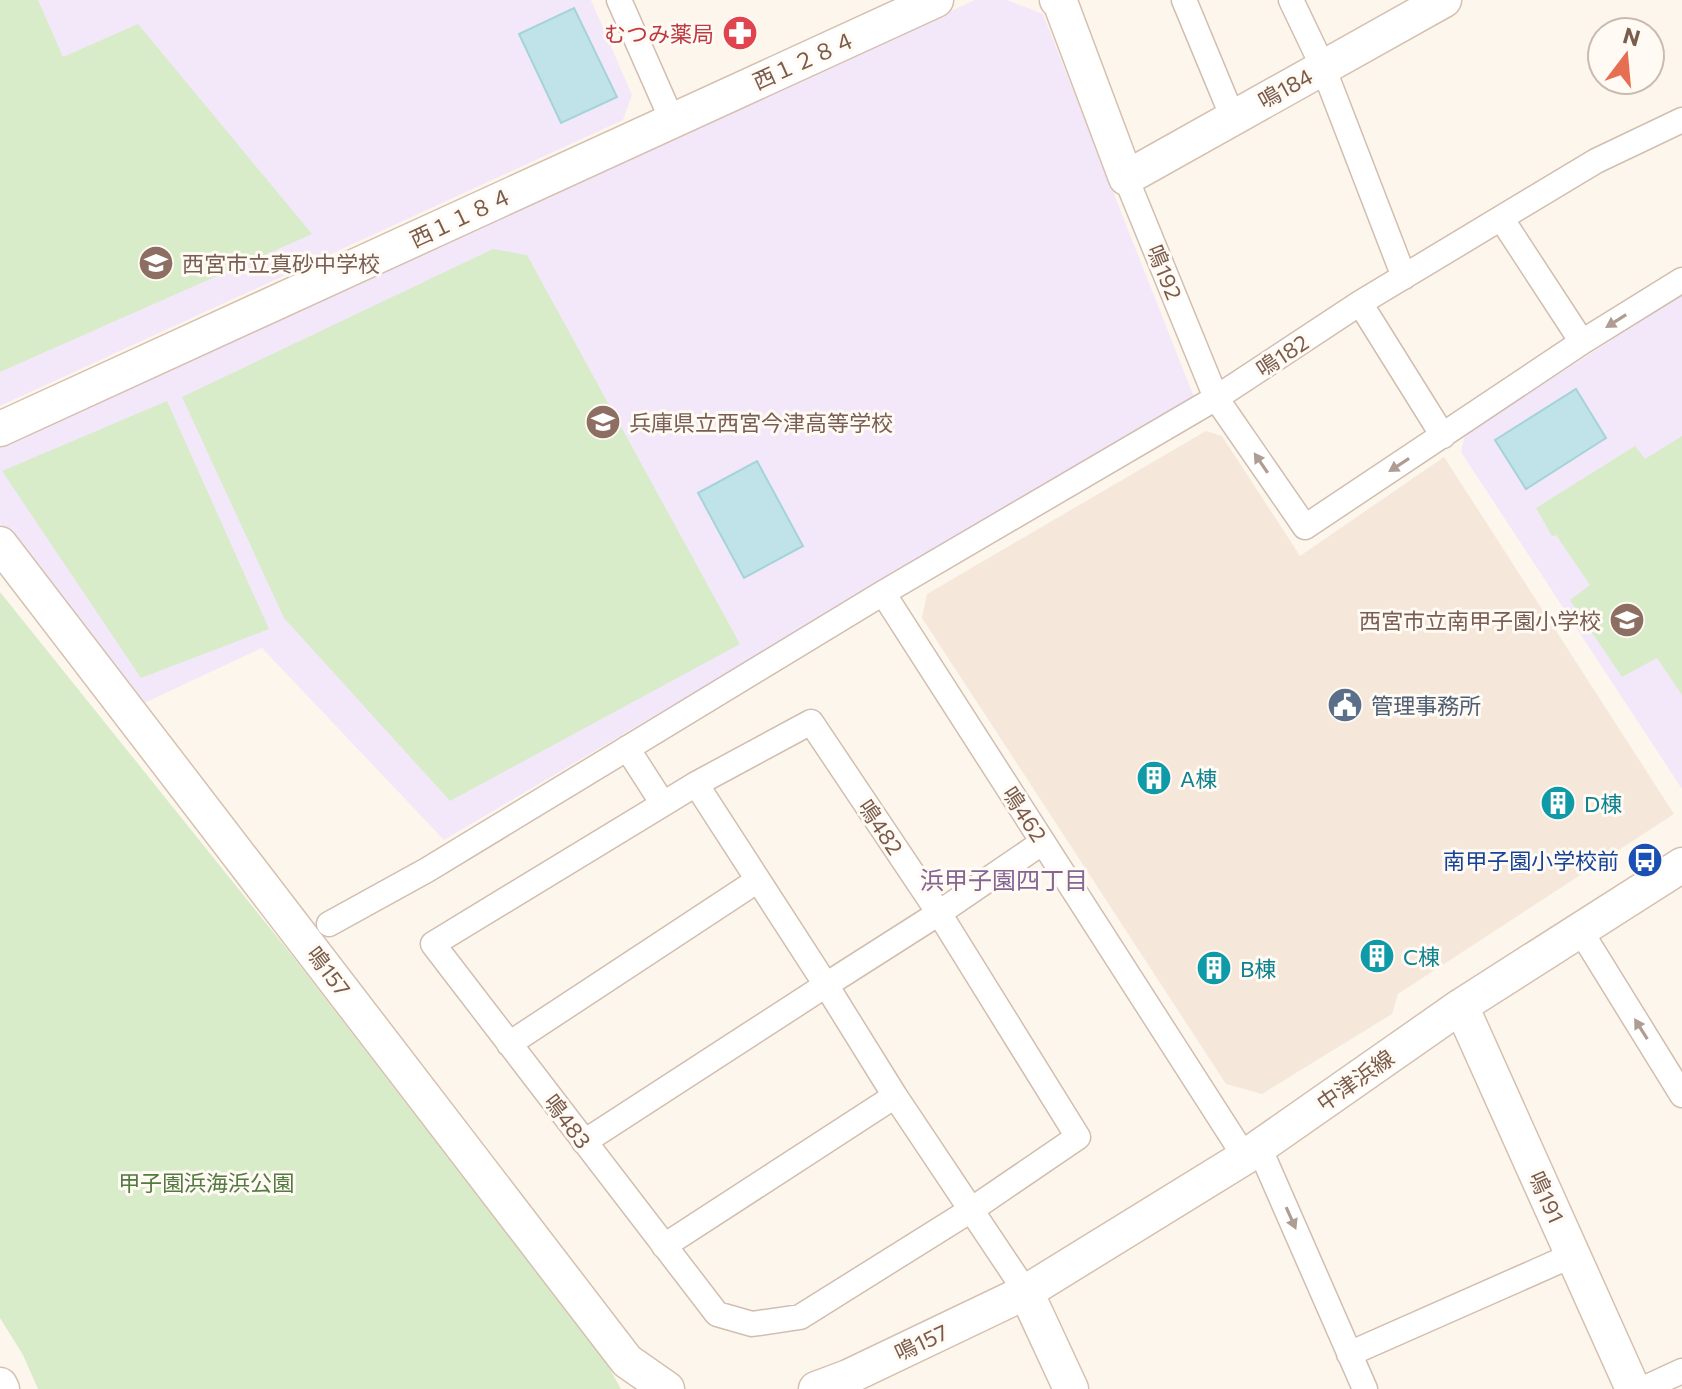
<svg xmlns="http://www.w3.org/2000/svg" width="1682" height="1389" font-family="Commissioner,'Noto Sans JP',sans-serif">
  <rect width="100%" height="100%" fill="#fdf6ec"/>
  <path fill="#f5e8da" d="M1206,431L1222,436L1300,556L1444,457L1674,814L1398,994L1392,1014L1262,1094L1226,1084L922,618L927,594Z"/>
  <path fill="#f3e8fa" d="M0,0H591L632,95L623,120L0,406Z
    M975,0H1007L1043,14L1194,397L444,840L262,648L142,704L0,523V446Z
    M1682,295V789L1461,452L1465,434Z"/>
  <path fill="#d8ecc9" d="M0,0H38L63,57L138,24L312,234L0,372Z
    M493,249L527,255L740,644L450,801L284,618L182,397Z
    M167,401L269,629L141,678L2,471Z
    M1682,436V695L1657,658L1622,677L1570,600L1590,585L1556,535L1552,536L1536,508L1635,446L1645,459Z
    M0,592L294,958L608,1366L621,1389H38L23,1355L0,1318Z"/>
  <path fill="#bfe3e8" stroke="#a5d3da" stroke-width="2" d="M574,8L617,97L561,123L519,34Z
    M1576,389L1606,438L1526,489L1495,440Z
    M757,461L803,546L744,578L698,493Z"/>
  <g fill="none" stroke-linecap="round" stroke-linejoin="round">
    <defs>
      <path id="street" d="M619,0L672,120
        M1184,0L1233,118
        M1291,0L1323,67L1404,277
        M1126,178L1216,398L1305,527L1582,342L1682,280
        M1501,218L1582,342
        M1360,303L1443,436
        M883,593L1245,1157
        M627,748L663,804
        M329,924L427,870L883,593L1216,398L1360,303L1596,161L1682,120
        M1580,930L1682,1095
        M509,1044L758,880
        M584,1142L826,985L696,784L811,722L939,913L1078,1137L971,1210L800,1317L752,1324L717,1314L433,944L696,784
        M1259,1147L1365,1389
        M664,1246L895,1096
        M1026,1292L895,1096L826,985L939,913L1043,842
        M1349,1354L1573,1255
        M1643,1389L1682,1371"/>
      <path id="secondary" d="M1057,0L1060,2L1126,178L1444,0
        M0,429L936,0
        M0,544L627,1361L667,1389
        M1461,1006L1633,1389
        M1026,1292L1071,1389
        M0,1385L2,1389
        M816,1389L848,1377L1026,1292L1245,1157L1461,1006L1682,865"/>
    </defs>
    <use href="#street" stroke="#d1beb0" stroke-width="27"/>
    <use href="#secondary" stroke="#d6c0b0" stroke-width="37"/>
    <use href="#street" stroke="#fff" stroke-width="24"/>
    <use href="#secondary" stroke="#fff" stroke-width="34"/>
  </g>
  <defs><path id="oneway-solid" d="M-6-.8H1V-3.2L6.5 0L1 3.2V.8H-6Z" transform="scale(2)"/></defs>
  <g fill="#af9d94">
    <use href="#oneway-solid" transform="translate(1616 321) rotate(148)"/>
    <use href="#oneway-solid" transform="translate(1261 463) rotate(-124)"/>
    <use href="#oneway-solid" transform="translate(1399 465) rotate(147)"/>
    <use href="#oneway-solid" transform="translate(1641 1029) rotate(-122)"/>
    <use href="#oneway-solid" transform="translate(1291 1218) rotate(66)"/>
  </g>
  <defs>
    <symbol id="pharmacy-disc" viewBox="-11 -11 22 22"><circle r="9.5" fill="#e0444e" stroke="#fffaf3"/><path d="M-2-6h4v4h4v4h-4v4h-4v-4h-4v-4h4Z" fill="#fff"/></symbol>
    <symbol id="school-disc" viewBox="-11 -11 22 22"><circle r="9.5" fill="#8d6e63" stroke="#fffaf3"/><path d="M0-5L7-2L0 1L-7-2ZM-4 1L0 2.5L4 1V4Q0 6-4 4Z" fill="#fff"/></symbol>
    <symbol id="civic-disc" viewBox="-11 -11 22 22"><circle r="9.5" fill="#5c6f8a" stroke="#fffaf3"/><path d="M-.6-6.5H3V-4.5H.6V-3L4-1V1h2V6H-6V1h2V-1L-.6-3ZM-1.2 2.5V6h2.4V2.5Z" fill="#fff"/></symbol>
    <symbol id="building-disc" viewBox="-11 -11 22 22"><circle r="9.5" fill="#0f9aa8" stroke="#fffaf3"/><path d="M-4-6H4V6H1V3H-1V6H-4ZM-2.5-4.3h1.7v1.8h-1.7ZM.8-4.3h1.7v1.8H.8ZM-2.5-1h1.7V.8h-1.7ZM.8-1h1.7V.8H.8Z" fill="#fff"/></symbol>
    <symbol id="bus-disc" viewBox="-11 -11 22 22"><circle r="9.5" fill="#1a4fb4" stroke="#fffaf3"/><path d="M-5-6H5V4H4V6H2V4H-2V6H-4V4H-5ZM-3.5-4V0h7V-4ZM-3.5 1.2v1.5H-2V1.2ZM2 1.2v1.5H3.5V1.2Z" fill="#fff"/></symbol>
  </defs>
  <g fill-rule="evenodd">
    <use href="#pharmacy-disc" x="720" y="13" width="40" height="40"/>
    <use href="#school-disc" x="136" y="243" width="40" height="40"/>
    <use href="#school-disc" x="583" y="402" width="40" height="40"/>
    <use href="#school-disc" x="1607" y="600" width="40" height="40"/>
    <use href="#civic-disc" x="1325" y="685" width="40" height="40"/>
    <use href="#building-disc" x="1134" y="758" width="40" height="40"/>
    <use href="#building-disc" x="1538" y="783" width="40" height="40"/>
    <use href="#bus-disc" x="1625" y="840" width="40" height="40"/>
    <use href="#building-disc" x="1357" y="936" width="40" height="40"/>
    <use href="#building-disc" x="1194" y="948" width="40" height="40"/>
  </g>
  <g text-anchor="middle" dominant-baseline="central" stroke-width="6" stroke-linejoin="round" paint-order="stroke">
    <g font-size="22" fill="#be3a42" stroke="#fffaf3" text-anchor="end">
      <text x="714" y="33">むつみ薬局</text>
    </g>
    <g font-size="22" fill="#7a5c4d" stroke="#fffaf3">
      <text transform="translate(804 60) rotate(-24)">西１２８４</text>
      <text transform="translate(1285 88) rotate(-29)">鳴184</text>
      <text transform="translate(461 217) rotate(-25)">西１１８４</text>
      <text transform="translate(1165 272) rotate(68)">鳴192</text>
      <text transform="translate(1282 355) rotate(-33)">鳴182</text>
      <text transform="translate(1025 814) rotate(57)">鳴462</text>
      <text transform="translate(881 827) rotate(56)">鳴482</text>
      <text transform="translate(329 971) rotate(53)">鳴157</text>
      <text transform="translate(1355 1080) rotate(-35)">中津浜線</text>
      <text transform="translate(568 1121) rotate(53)">鳴483</text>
      <text transform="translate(1547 1197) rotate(66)">鳴191</text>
      <text transform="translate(921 1342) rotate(-25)">鳴157</text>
    </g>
    <g font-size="22" fill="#785e54" stroke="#fffaf3" text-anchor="start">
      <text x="182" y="263">西宮市立真砂中学校</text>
      <text x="629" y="422">兵庫県立西宮今津高等学校</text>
      <text x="1601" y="620" text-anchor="end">西宮市立南甲子園小学校</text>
    </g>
    <g font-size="22" fill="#4e5e75" stroke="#fffaf3" text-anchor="start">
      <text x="1371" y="705">管理事務所</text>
    </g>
    <g font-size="22" fill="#0d838f" stroke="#fffaf3" text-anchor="start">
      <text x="1180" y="778">A棟</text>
      <text x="1584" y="803">D棟</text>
      <text x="1403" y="956">C棟</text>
      <text x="1240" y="968">B棟</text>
    </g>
    <g font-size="22" fill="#164399" stroke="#fffaf3" text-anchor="end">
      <text x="1619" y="860">南甲子園小学校前</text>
    </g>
    <g font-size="22" fill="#537a41" stroke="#fffaf3">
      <text x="206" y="1182">甲子園浜海浜公園</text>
    </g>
    <g font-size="24" fill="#846695" stroke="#fffaf3">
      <text x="1004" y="879">浜甲子園四丁目</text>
    </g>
  </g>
  <g transform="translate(1626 56) rotate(16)"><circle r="38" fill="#fffaf3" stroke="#cabbb1" stroke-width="2"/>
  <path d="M0-6L14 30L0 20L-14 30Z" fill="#e76f51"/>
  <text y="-12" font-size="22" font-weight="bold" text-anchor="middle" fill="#7a5c4d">N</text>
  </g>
</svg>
